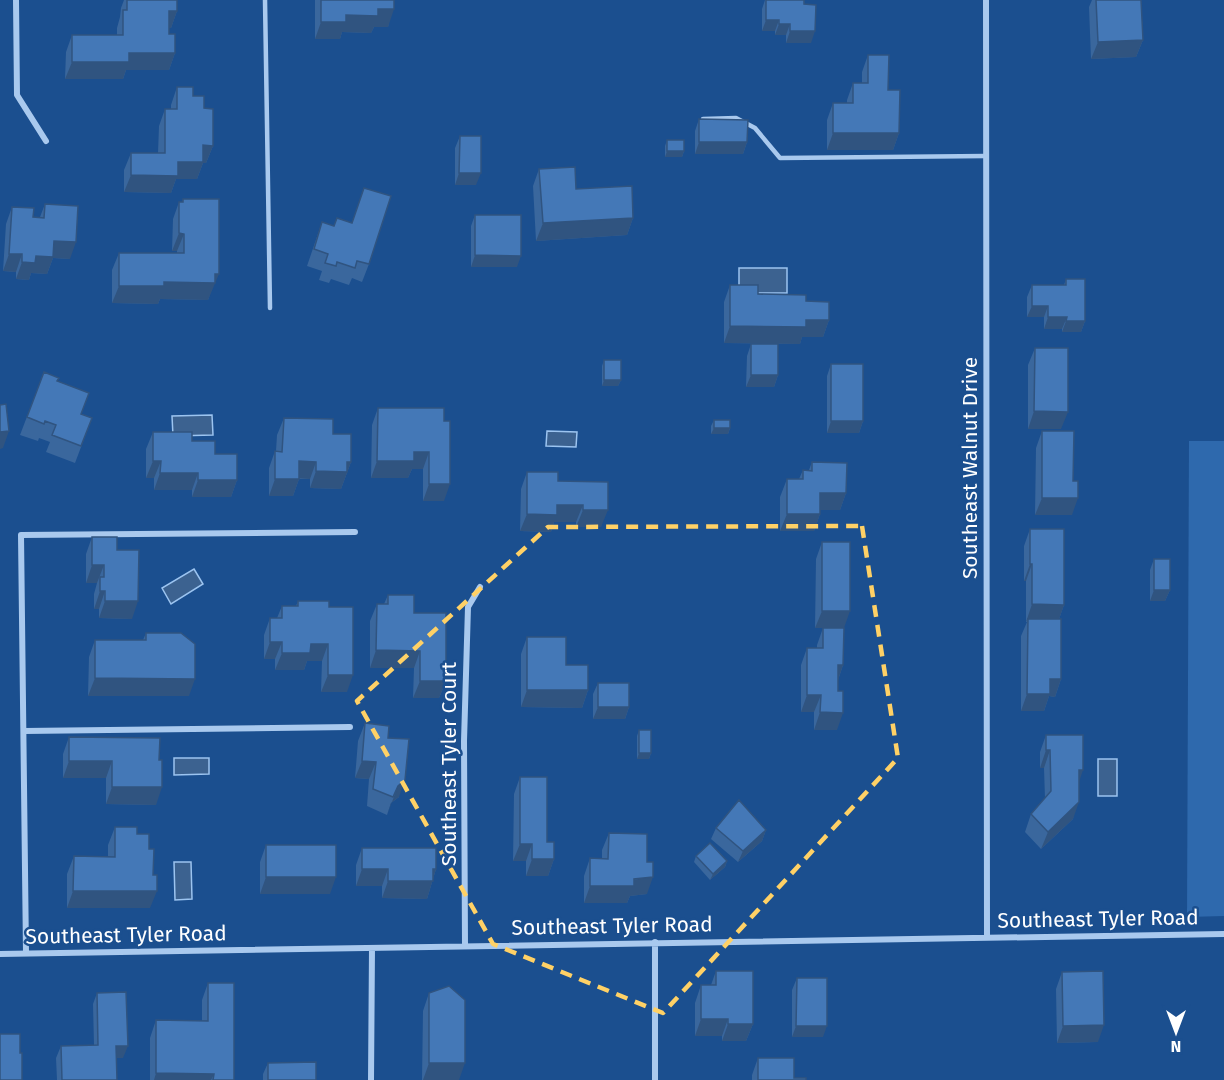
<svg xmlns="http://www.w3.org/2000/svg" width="1224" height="1080" font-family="'Fira Sans',sans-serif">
  <rect width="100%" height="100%" fill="#1b4f8f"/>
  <path fill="#2e69ad" d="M1189,441H1224V916L1187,917Z"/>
  <path fill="#3c6290" stroke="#9cc4f0" stroke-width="1.5" d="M739,268H787V293H739Z
    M212,415L213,435L173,436L172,416Z
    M547,431L577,432L576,447L546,446Z
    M194,569L203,584L171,604L162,588Z
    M174,758H209V774L174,775Z
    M1098,759H1117V796H1098Z
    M174,862H191L192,899L175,900Z"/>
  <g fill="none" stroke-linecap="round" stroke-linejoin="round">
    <path stroke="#a9c9ee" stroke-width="4.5" d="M265,0L270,308
      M703,119L736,118L755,128L780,158L986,156"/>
    <path stroke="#a9c9ee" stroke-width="6" d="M16,0L17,95L46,141
      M986,0L987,937
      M24,731L350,727
      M465,945L464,741L468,607L480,587
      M26,953L21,535L355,532
      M0,954L1224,934
      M371,1080L372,948
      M655,1080V942"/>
  </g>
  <path fill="#3a679d" d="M124,0H177V11L171,28H169V34L175,53L169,70H126L123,79H65L66,52L72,35H117V28L120,17L121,8Z
    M315,0H394L388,27H374L371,33L342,32L340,39H315Z
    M765,0H804L811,43H786V35H775V31H762V9Z
    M1092,0H1141L1143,40L1136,57L1091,59L1089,7Z
    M868,55L888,90L899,133L893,150H827V120L833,103H847V100L853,83H862V72Z
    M177,87L193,96L204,108L213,146L206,163H203L197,179H176L171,193L124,192V170L131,153H158L159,126L165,109H171V105Z
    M699,119L747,142L743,154H695V131Z
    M460,136L476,185H455V148Z
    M667,140L684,151L682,157H665V146Z
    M539,169L576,189L633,218L627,235L536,241L533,186Z
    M364,188L369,264L362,282L352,278L349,285L331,279L329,283L319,280L322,271L307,266L322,222L334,226L352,223Z
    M183,199L212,291H211L208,300L160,299L158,304L112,303V270L119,253H177V251H172L173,219L179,202H182Z
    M45,204L70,259L53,258L47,274L31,273L29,280L16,279V272L3,271L6,224L12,207L33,217H40Z
    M475,215L517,267H471V226Z
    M1066,279L1085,321L1081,332H1062V329H1044V317H1027V297L1032,285H1064Z
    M730,285L758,294L806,301L829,320L823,337H802L800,344L724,343V302Z
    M751,344L778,375L774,387H746L747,356Z
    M1035,348L1061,429H1028V365Z
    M604,360L621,380L618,386H602V366Z
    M831,364L863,421L859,433H827V376Z
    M44,372L58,381L81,414L92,418L75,463L46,452L50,442L39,438L38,441L20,435Z
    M378,408L444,421V501H423V469H412L408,478H371L372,425Z
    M284,418L333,434L351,462L341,489L310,488V479H299L293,496H269V468L275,451H276L277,435Z
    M714,420L730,428L728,434H711V426Z
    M1042,431L1073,481L1072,515H1035L1036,448Z
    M153,432L192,441L215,454L237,480L231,497H192V490H154V478H146V449Z
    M812,462L846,493L840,510H820V514L814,531H780V497L787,479H799L803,470H809Z
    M527,472L558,481L608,482L601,527H576V522H554L551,532L520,531L521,489Z
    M1030,529L1064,605L1059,619L1061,679L1055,697L1049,696L1044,711H1021V636L1027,622H1026V581H1024V546Z
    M92,537L117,550L132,619L99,618V609H94V594L97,583H86V554Z
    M822,542L844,628L843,665L838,680L837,730H814V712H801V665L807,648H817V645L823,628H815L816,559Z
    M1154,559L1170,590L1165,601H1150V570Z
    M388,595L414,613L446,681L439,698H413L414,668H370V621L377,604H384Z
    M298,601L329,607L347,692H321L322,661H307L304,670H275V659H264V635L270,618H277L282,606H296Z
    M146,633L189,696H88L89,657L95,640H143Z
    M527,637L566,665L588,690L582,708L521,707V654Z
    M598,683L629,707L625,719H593V694Z
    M365,723L388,738L399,797L391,803L387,815L367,806L369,779L355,778L358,741Z
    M639,730L651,753L649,759H637V736Z
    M1046,735L1079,782L1073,819L1041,849L1025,832L1031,814L1045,799L1044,768H1040V752Z
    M69,737L160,738L156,805L106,804V778H63V754Z
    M520,777L554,859L548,876H526V861H513L514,794Z
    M115,827L137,834L150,908H67V874L74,856L108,857V845Z
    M716,828L766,830L762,841L738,862L711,839Z
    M609,833L647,894L630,896L627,903H584V876L590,858L602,859V850Z
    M266,845L330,894H260V862Z
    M362,848L436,869L427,899L382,898V886H356V865Z
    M696,856L727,861L725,867L710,880L694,862Z
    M716,971L753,1024L746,1041H722V1036H695V1003L701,985H711Z
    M1062,972L1098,1042L1057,1043L1056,989Z
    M797,978L823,1037H792V990Z
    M208,983L234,1080H150V1038L156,1020L202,1021V1000Z
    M97,993L123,1058H117V1080H57L56,1058L61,1046L94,1045L93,1004Z
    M429,993L459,1080H422L423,1011Z
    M758,1058L794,1078L806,1080H752V1075Z
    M268,1063L316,1080H263V1074Z"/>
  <path fill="#305480" d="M378,9H394L388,27H374L371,33L342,32L340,39H315L321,22L346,15Z
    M169,11H177L171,28H163Z
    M766,20H779L775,31H762Z
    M779,24H790L786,35H775Z
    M790,31H815L811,43H786Z
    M1143,40L1136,57L1091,59L1098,42Z
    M129,53H175L169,70H126L123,79H65L72,62Z
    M833,133H899L893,150H827Z
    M699,142H747L743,154H695Z
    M203,145L213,146L206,163H203L197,179H176L171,193L124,192L131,175L178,162Z
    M667,151H684L682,157H665Z
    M459,173H481L476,185H455Z
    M633,218L627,235L536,241L543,223Z
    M179,233L184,234L177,251H172Z
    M54,241L76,242L70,259L53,258L47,274L31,273L29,280L16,279L22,262L36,256Z
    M9,254H22L16,272L3,271Z
    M475,255L521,256L517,267H471Z
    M215,274H219L208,300L160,299L158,304L112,303L119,286L164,282Z
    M1032,306H1048L1044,317H1027Z
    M1048,317H1067L1062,329H1044Z
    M806,320H829L823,337H802L800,344L724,343L730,326Z
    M1066,321H1085L1081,332H1062Z
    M751,375H778L774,387H746Z
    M604,380H621L618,386H602Z
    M1034,411L1068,412L1061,429H1028Z
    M831,421H863L859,433H827Z
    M714,428H730L728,434H711Z
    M9,431L3,448L0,449V432Z
    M414,452H429L423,469H412L408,478H371L377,461Z
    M153,461H161L154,478H146Z
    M299,461L316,462L310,479L293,478Z
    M347,462H351L341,489L310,488L316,471Z
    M160,473H198L192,490H154Z
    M275,479H299L293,496H269Z
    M198,480H237L231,497H192Z
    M429,484H450L444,501H423Z
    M820,493H846L840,510H814Z
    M1042,498H1078L1072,515H1035Z
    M557,505H583L576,522H554L551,532L520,531L527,514Z
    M583,510H608L601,527H576Z
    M787,514H820L814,531H780Z
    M1030,564H1032L1026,581H1024Z
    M92,565H104L97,583H86Z
    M1154,590H1170L1165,601H1150Z
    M100,591H105L99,609H94Z
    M105,601H138L132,619L99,618Z
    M1032,604L1064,605L1058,622L1028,619L1026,622Z
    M822,611H850L844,628H815Z
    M270,642H282L275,659H264Z
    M311,644H328L322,661H307L304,670H275L282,653Z
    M376,650L420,651L414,668H370Z
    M838,665H843L837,683Z
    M328,675H353L347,692H321Z
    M95,678L195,679L189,696H88Z
    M1050,679H1061L1055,697L1049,696L1044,711H1021L1027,694Z
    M420,681H446L439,698H413Z
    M527,690H588L582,708L521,707Z
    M807,695H821L814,712H801Z
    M598,707H629L625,719H593Z
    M820,712L843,713L837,730H814Z
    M1046,750H1050L1044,768H1040Z
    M639,753H651L649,759H637Z
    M69,761H112L106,778H63Z
    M362,761L376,762L369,779L355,778Z
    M1079,770H1083L1077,788Z
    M405,780L399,797L391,803L387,815L398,786Z
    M112,787H162L156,805L106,804Z
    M1079,802L1073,819L1041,849L1048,832Z
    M766,830L762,841L738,862L743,851Z
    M520,844H532L526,861H513Z
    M532,859H554L548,876H526Z
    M727,861L725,867L710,880L713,874Z
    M362,869H388L382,886H356Z
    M433,869H436L427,899L382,898L388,881Z
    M266,877H336L330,894H260Z
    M653,877L647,894L630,896L627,903H584L590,886Z
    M73,891H157L150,908H67Z
    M701,1019H728L722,1036H695Z
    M728,1024H753L746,1041H722Z
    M1104,1025L1098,1042L1057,1043L1063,1026Z
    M796,1026H827L823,1037H792Z
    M116,1046H128L123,1058H112Z
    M429,1063H465L459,1080H423Z
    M156,1073L214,1074L211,1080H154Z"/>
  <path fill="#4478b7" stroke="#305480" stroke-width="1.5" d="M127,0H177V11H169V34H175V53H129V62H72V35H123V10H127Z
    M321,0H394V9H378V16L346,15V22H321Z
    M766,0H804V4L816,5L815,31H790V24H779V20H766Z
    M1096,0H1141L1143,40L1098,42Z
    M868,55H889L888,90H900L899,133H833V103H853V83H868Z
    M177,87H193V96H204V108L213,109V146L203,145V162H178V176L131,175V153H165V109H177Z
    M699,119L748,120L747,142H699Z
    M460,136H481V173H459Z
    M667,140H684V151H667Z
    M575,167L576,189L632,186L633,218L543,223L539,169Z
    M364,188L391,196L369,264L357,261L355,268L337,262L336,266L325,263L328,254L314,249L322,222L334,226L337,218L352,223Z
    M183,199H219V274H215V283L164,282V286H119V253H184V234L179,233V202H183Z
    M45,204L78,206L76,242L54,241L53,257L36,256L35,263L22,262V254H9L12,207L34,208L33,217L44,218Z
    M475,215H521V256L475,255Z
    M1066,279H1085V321H1066L1067,317H1048V306H1032V285H1066Z
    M730,285H758V294L806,295V301L829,302V320H806V327L730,326Z
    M751,344H778V375H751Z
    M1035,348H1068V412L1034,411Z
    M604,360H621V380H604Z
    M831,364H863V421H831Z
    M44,372L59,378L57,381L89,393L81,414L92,418L81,446L52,435L56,425L45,421L44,424L27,417Z
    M6,404L9,431L0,432V405Z
    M378,408H444V421H450V484H429V452H414V461H377Z
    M284,418L333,419V434H351V462H347V472L316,471V462L299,461V479H275V451L282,452Z
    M714,420H730V428H714Z
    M1042,431H1074L1073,481H1078V498H1042Z
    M153,432H192V441H215V454H237V480H198V473H160L161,461H153Z
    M812,462L847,463L846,493H820V514H787V479H803V470L812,471Z
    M527,472H558V481L608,482V510H583V505H557V515L527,514Z
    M1030,529H1064V605L1032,604V564H1030Z
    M92,537H117V550H139L138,601H105V591H100V577H104V565H92Z
    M822,542H850V611H822Z
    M1154,559H1170V590H1154Z
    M388,595H414V613H446V681H420V651L376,650L377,604H388Z
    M298,601H329V607H353V675H328V644H311L310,653H282V642H270V618H282V606H298Z
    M1028,619H1061V679H1050V694H1027Z
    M823,628H844L843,665H838V691H843V713L820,712L821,695H807V648H823Z
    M146,633H181L195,644V679L95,678V640H146Z
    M527,637H566V665H588V690H527Z
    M598,683H629V707H598Z
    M365,723L389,726L388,738L409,739L405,780L398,786L393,797L373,789L376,762L362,761Z
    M639,730H651V753H639Z
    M1046,735H1083V770H1079V802L1048,832L1031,814L1051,791L1050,750H1046Z
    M69,737L160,738L159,760H162V787H112V761H69Z
    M520,777H547V842H554V859H532V844H520Z
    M739,800L766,830L743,851L716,828Z
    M115,827H137V834H149V849H154L153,875H157V891H73L74,856L115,857Z
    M609,833L647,834V862H653V877L634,879V886H590V858L608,859Z
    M710,843L727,861L713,874L696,856Z
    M266,845H336V877H266Z
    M362,848H436V869H433V881H388V869H362Z
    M716,971H753V1024H728V1019H701V985H716Z
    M1103,971L1104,1025L1063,1026L1062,972Z
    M797,978H827V1026H796Z
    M208,983H234V1080H213L214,1074L156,1073V1020L208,1021Z
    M449,986L465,1000V1063H429V993Z
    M126,992L128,1046H116L117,1080H62L61,1046L98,1045L97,993Z
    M0,1034H20V1053H22V1080H0Z
    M758,1058H794V1078H806V1080H758Z
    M316,1062V1080H268V1063Z"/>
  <path fill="none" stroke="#ffd166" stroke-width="4.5" stroke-dasharray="12 8" stroke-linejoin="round" d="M862,526L898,758L663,1013L493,944L357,701L548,527Z"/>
  <g text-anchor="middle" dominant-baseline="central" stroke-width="5" stroke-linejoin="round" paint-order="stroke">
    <g font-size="21" fill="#fff" stroke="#1b4f8f">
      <text transform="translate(970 468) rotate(-90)">Southeast Walnut Drive</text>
      <text transform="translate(449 764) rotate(-90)">Southeast Tyler Court</text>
      <text transform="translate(1098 919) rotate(-1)">Southeast Tyler Road</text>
      <text transform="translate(612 926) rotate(-1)">Southeast Tyler Road</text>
      <text transform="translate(126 935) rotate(-1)">Southeast Tyler Road</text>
    </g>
  </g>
  <g transform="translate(1176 1032) rotate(180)" stroke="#1b4f8f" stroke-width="4.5" paint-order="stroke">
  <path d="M0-4.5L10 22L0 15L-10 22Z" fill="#ffffff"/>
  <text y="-9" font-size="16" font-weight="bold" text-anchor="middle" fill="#ffffff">N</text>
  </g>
</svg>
